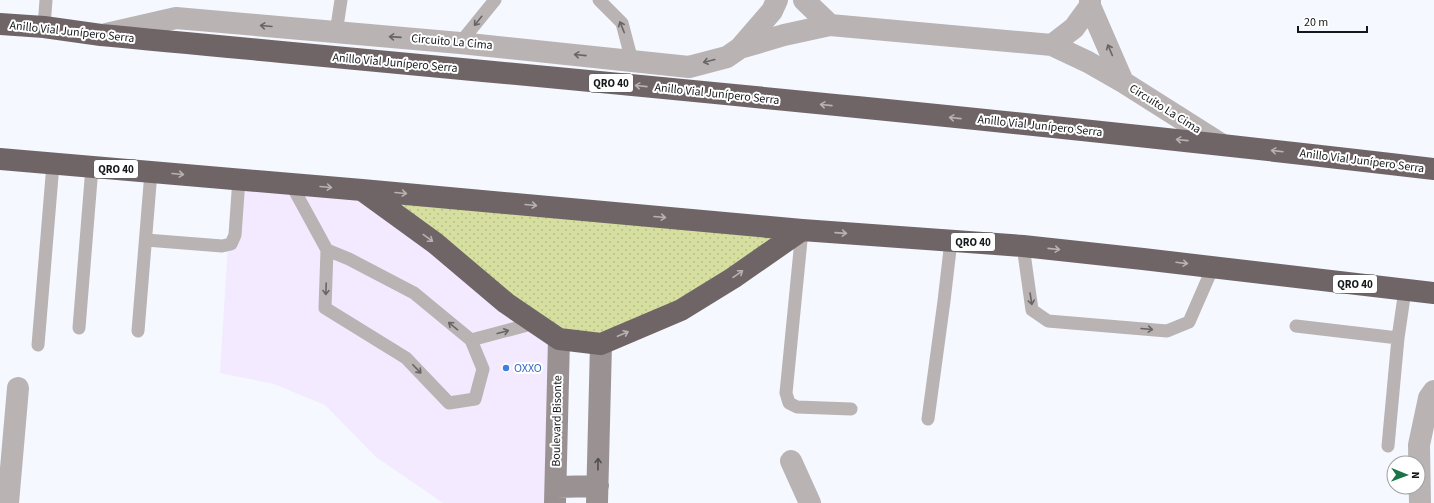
<svg xmlns="http://www.w3.org/2000/svg" width="1434" height="503" font-family="'Source Sans 3',sans-serif">
  <defs>
    <pattern id="grass-dots" width="8" height="8" patternUnits="userSpaceOnUse"><rect width="8" height="8" fill="#d6dfa0"/><path d="M2 2h.1M6 6h.1" fill="none" stroke="#b7bf89" stroke-width="1.8" stroke-linecap="round"/></pattern>
  </defs>
  <rect width="100%" height="100%" fill="#f5f8fe"/>
  <path fill="#f3eaff" d="M232,179L362,190L559,339L555,503H443L376,457L325,405L274,384L220,373Z"/>
  <path fill="url(#grass-dots)" d="M362,190L802,230L601,344L559,339Z"/>
  <g fill="none" stroke-linecap="round" stroke-linejoin="round">
    <path stroke="#b9b3b3" stroke-width="13" d="M599,0L622,23L632,61
      M44,27L46,0
      M336,33L341,0
      M460,43L495,0
      M291,184L327,250L325,308L406,358L449,403L475,399L483,369L471,340L414,293L349,259L327,250
      M802,230L786,393L789,403L797,407L851,409
      M146,240L222,246L231,244L235,235L239,179
      M1023,246L1032,310L1048,321L1167,331L1189,322L1213,267
      M1296,326L1398,338
      M79,328L92,167
      M138,331L151,172
      M471,340L535,323
      M38,345L53,164
      M928,419L944,301L951,241
      M1388,446L1398,338L1405,290"/>
    <path stroke="#b9b3b3" stroke-width="22" d="M804,0L830,25
      M1090,0V6L1123,82L1221,144
      M106,34L176,18L460,43L689,67L727,57L740,48L772,11L777,0
      M1052,45L1074,28L1090,6
      M740,48L784,35L830,25L1052,45L1088,62L1123,82
      M791,461L810,503
      M8,503L18,388
      M1420,503L1419,445L1429,398L1434,391"/>
    <path stroke="#9a9292" stroke-width="22" d="M556,487L598,486
      M555,503L559,339
      M597,503L601,344"/>
    <path stroke="#706566" stroke-width="22" d="M0,24L44,27L101,35C546,77 990,117 1434,169
      M0,159L362,190L802,230L1023,246L1143,259L1434,293
      M362,190L435,243L506,303L559,339L601,344L681,310L733,278L802,230"/>
  </g>
  <defs><path id="oneway-shaft" d="M-6 0H5M1.5-3L5.5 0L1.5 3" fill="none" stroke-width="1.6" stroke-linecap="round" stroke-linejoin="round"/></defs>
  <g stroke="#676566">
    <use href="#oneway-shaft" transform="translate(478 21) rotate(129)"/>
    <use href="#oneway-shaft" transform="translate(266 26) rotate(-175)"/>
    <use href="#oneway-shaft" transform="translate(622 27) rotate(-112)"/>
    <use href="#oneway-shaft" transform="translate(395 37) rotate(-176)"/>
    <use href="#oneway-shaft" transform="translate(1110 50) rotate(-113)"/>
    <use href="#oneway-shaft" transform="translate(580 55) rotate(-174)"/>
    <use href="#oneway-shaft" transform="translate(709 61) rotate(166)"/>
    <use href="#oneway-shaft" transform="translate(326 289) rotate(92)"/>
    <use href="#oneway-shaft" transform="translate(1031 299) rotate(81)"/>
    <use href="#oneway-shaft" transform="translate(453 326) rotate(-141)"/>
    <use href="#oneway-shaft" transform="translate(1147 329) rotate(5)"/>
    <use href="#oneway-shaft" transform="translate(503 332) rotate(-15)"/>
    <use href="#oneway-shaft" transform="translate(417 369) rotate(46)"/>
  </g>
  <g stroke="#b8b2b2">
    <use href="#oneway-shaft" transform="translate(641 86) rotate(-174)"/>
    <use href="#oneway-shaft" transform="translate(826 105) rotate(-174)"/>
    <use href="#oneway-shaft" transform="translate(955 118) rotate(-174)"/>
    <use href="#oneway-shaft" transform="translate(1182 140) rotate(-174)"/>
    <use href="#oneway-shaft" transform="translate(1277 151) rotate(-173)"/>
    <use href="#oneway-shaft" transform="translate(178 174) rotate(5)"/>
    <use href="#oneway-shaft" transform="translate(326 187) rotate(5)"/>
    <use href="#oneway-shaft" transform="translate(401 193) rotate(5)"/>
    <use href="#oneway-shaft" transform="translate(531 205) rotate(5)"/>
    <use href="#oneway-shaft" transform="translate(660 217) rotate(5)"/>
    <use href="#oneway-shaft" transform="translate(841 233) rotate(4)"/>
    <use href="#oneway-shaft" transform="translate(428 238) rotate(36)"/>
    <use href="#oneway-shaft" transform="translate(1054 249) rotate(6)"/>
    <use href="#oneway-shaft" transform="translate(1182 263) rotate(7)"/>
    <use href="#oneway-shaft" transform="translate(738 274) rotate(-35)"/>
    <use href="#oneway-shaft" transform="translate(623 334) rotate(-23)"/>
  </g>
  <use stroke="#514e50" href="#oneway-shaft" transform="translate(598 464) rotate(-89)"/>
  <circle fill="#3f7fe0" stroke="#fff" stroke-width="1.5" cx="506" cy="368" r="4"/>
  <g text-anchor="middle" dominant-baseline="central" stroke-width="4" stroke-linejoin="round" paint-order="stroke">
    <g fill="#fff" stroke="#5b5d5f" stroke-width="1">
      <rect x="589" y="74" width="44" height="18" rx="3"/>
      <rect x="94" y="160" width="44" height="18" rx="3"/>
      <rect x="951" y="233" width="44" height="18" rx="3"/>
      <rect x="1333" y="275" width="44" height="18" rx="3"/>
    </g>
    <g font-size="11" font-weight="bold" fill="#15171a">
      <text x="611" y="83">QRO 40</text>
      <text x="116" y="169">QRO 40</text>
      <text x="973" y="242">QRO 40</text>
      <text x="1355" y="284">QRO 40</text>
    </g>
    <g font-size="12" fill="#15171a" stroke="#fff">
      <text transform="translate(72 32) rotate(6)">Anillo Vial Junípero Serra</text>
      <text transform="translate(452 42) rotate(5)">Circuito La Cima</text>
      <text transform="translate(395 63) rotate(5)">Anillo Vial Junípero Serra</text>
      <text transform="translate(717 94) rotate(6)">Anillo Vial Junípero Serra</text>
      <text transform="translate(1165 109) rotate(32)">Circuito La Cima</text>
      <text transform="translate(1040 126) rotate(6)">Anillo Vial Junípero Serra</text>
      <text transform="translate(1362 161) rotate(7)">Anillo Vial Junípero Serra</text>
      <text transform="translate(557 421) rotate(-89)">Boulevard Bisonte</text>
    </g>
    <g font-size="12" fill="#366cbe" stroke="#fff" text-anchor="start">
      <text x="514" y="368">OXXO</text>
    </g>
  </g>
  <g transform="translate(1406 475) rotate(91)"><circle r="19" fill="#ffffff" stroke="#a1a2a3"/>
  <path d="M0-3L7 15L0 10L-7 15Z" fill="#1a7448"/>
  <text y="-6" font-size="11" font-weight="bold" text-anchor="middle" fill="#15171a">N</text>
  </g>
  <path d="M1298 26v6h69v-6" fill="none" stroke="#15171a" stroke-width="2"/>
  <text x="1304" y="26" font-size="12" fill="#15171a" stroke="#ffffff" stroke-width="3" paint-order="stroke">20 m</text>
</svg>
